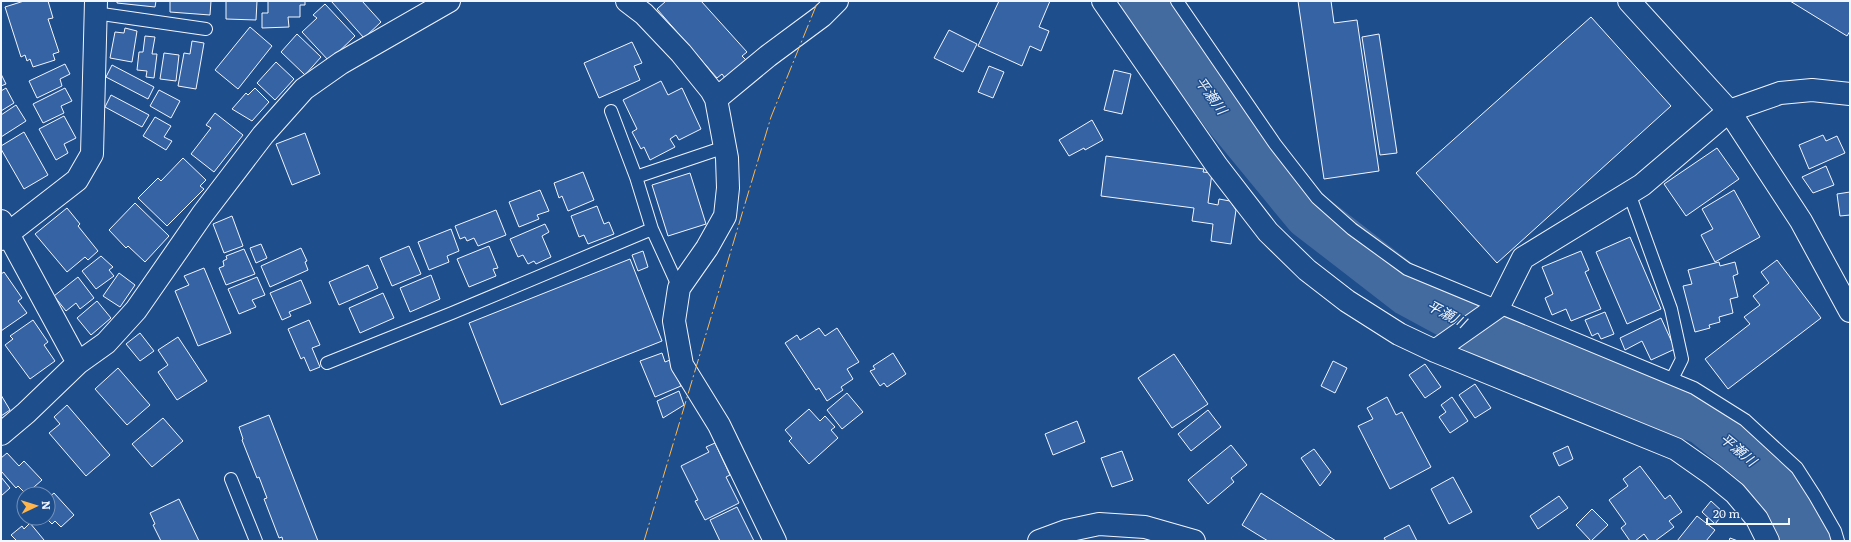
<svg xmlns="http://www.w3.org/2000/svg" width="1851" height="542" font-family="Literata,'Noto Sans JP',serif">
  <rect width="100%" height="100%" fill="#1f4e8c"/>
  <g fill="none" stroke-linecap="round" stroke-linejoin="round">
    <path stroke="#446ba0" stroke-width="49" d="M1145,1L1229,118L1308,214L1409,292L1505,344L1657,404L1703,420L1757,463L1792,508L1806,541"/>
  </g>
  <path fill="#3563a3" stroke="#f2f6ff" d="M24,1H48L53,18L48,19L59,52L53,54L55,60L33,67L30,59L27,61L25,55L21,57L5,7Z
    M117,1H156L155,7L117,3Z
    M170,1H211L210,15L170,12Z
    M226,1H257L256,20L226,19Z
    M268,1H305V5H300V17H288L289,27L262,28V13H268Z
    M331,1H362L381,22L364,38Z
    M666,1H701L747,52L742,56L746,60L725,78L722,74L717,78L657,9Z
    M999,1H1050L1039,27L1049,31L1041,51L1030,46L1022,66L978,46Z
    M1298,1H1331L1334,23L1357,20L1379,171L1324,179Z
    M1790,1H1850V31L1847,36Z
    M325,4L355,36L329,61L302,32L317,18L313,15Z
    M1591,17L1671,106L1497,263L1416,173Z
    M250,27L272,46L238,89L215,70Z
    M125,28L137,31L132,62L110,58L115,32L124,33Z
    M949,30L977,44L963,72L934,58Z
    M297,34L321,57L305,75L281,52Z
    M1379,34L1397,153L1380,155L1362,37Z
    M145,36L155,37L152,54H157L154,78L146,77L147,71L137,70L139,52H143Z
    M192,41L204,43L196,89L178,86L184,53L190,54Z
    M632,42L642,63L634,66L640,80L599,98L584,63Z
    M164,53L179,55L176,81L160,79Z
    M276,62L294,79L275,100L257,83Z
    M65,64L70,74L60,79L62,86L37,98L29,81Z
    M112,65L154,87L148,99L106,77Z
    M989,66L1004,72L993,98L978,92Z
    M1114,70L1131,74L1122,114L1104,110Z
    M1,74L6,84L1,86Z
    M661,81L668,95L682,88L701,129L679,140L676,135L670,139L675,147L650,160L644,147L641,149L632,132L637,129L623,100Z
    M6,88L14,103L1,111V91Z
    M65,88L72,101L61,106L64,113L43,123L33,104Z
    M255,88L269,102L252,121L232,109L246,93L248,95Z
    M159,90L180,101L171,118L150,106Z
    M111,95L149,115L142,127L105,107Z
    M16,105L26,121L1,137V115Z
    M215,113L243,135L214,172L191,154L211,128L206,125Z
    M64,116L76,138L64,144L68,153L56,160L39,129Z
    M155,117L171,126L164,137L172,141L166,150L143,136Z
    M1092,120L1103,140L1085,150L1084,148L1069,156L1059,140Z
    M24,132L48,175L24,189L1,149V146Z
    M305,133L320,174L292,185L276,144Z
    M1823,135L1826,141L1837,136L1845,153L1809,169L1799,145Z
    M1717,148L1739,179L1686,216L1664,184Z
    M1106,156L1204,169L1203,172L1212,173L1208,203L1218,205L1219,199L1230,201L1236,210L1231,244L1211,241L1213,224L1192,221L1194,208L1101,196Z
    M183,158L206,180L200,186L204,189L167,226L138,198L158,178L161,181Z
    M1826,166L1834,185L1813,193L1802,177Z
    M583,172L594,200L568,211L562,196L559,198L554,183Z
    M690,173L706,224L668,236L652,185Z
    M540,190L549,211L537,215L539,219L519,227L509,202Z
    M1734,190L1760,237L1715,262L1701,235L1713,229L1702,209Z
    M1850,192V215L1840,216L1837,194Z
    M135,203L169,236L145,262L128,246L126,248L109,230Z
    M597,206L604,224L609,222L614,234L588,244L584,235L579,237L571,216Z
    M67,208L80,224L78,226L98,251L88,260L85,257L67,272L35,234Z
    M496,210L506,235L478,246L474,238L467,241L465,237L460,239L455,226Z
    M232,216L243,246L224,253L213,224Z
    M545,224L549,232L542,236L551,257L536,264L534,261L528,264L523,255L518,257L510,239Z
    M451,229L459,251L447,256L449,262L429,270L418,242Z
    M1630,237L1661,309L1627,324L1596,252Z
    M261,244L267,258L256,263L250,248Z
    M409,246L421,274L392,286L380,258Z
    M489,246L498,268L493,269L496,276L469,287L457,259Z
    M301,248L307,261L305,262L308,270L270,287L261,266Z
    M244,249L255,274L226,285L219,268L224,266L223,261L227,259L226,256Z
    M643,251L648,267L638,271L632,255Z
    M1581,251L1589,270L1585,272L1601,309L1571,321L1566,309L1552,315L1545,298L1553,294L1542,267Z
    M101,256L113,267L109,270L114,276L96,289L82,271Z
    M630,259L662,341L501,405L469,323Z
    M1777,260L1821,318L1728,389L1705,359L1750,324L1744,317L1760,305L1753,296L1769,283L1761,272Z
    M1719,262L1720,266L1735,262L1738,274L1733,276L1738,297L1730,299L1733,313L1719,317L1720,322L1709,325L1710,328L1695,332L1683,286L1692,284L1688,270Z
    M368,265L378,288L339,305L329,282Z
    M204,268L231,333L198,346L175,291L189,285L184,276Z
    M4,272L22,298L18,301L27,313L1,331V274Z
    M119,273L135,285L120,307L103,296Z
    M431,275L440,299L410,312L400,288Z
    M78,277L94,298L80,309L76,303L66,311L54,296Z
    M257,277L265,295L252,300L256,307L239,314L228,289Z
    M301,280L311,303L289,312L291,316L282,320L270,293Z
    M383,293L394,318L360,333L349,308Z
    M97,301L111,318L91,335L77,318Z
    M1605,312L1614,334L1601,339L1598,333L1592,336L1585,320Z
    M1661,318L1675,349L1651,360L1642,341L1625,350L1620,338Z
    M33,320L48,342L44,345L55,361L30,379L5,345L13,339L10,336Z
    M309,320L320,345L312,348L320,367L310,371L304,357L301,359L288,329Z
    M819,328L825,336L837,328L859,362L847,369L853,379L841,387L843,390L827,401L819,388L816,390L785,343L797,335L800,340Z
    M140,333L154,351L140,361L126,344Z
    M178,337L207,381L177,400L158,372L168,365L158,350Z
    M662,353L665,362L670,360L681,386L655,397L640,361Z
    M893,353L906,374L887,387L884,383L880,386L870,371L875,369L873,366Z
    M1174,354L1208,404L1172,428L1138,378Z
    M1333,361L1347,368L1335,393L1321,386Z
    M1425,364L1441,387L1425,398L1409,375Z
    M118,368L150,405L127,425L95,389Z
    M1475,384L1491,408L1475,418L1459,395Z
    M679,391L684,405L663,418L657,401Z
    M847,393L863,412L842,429L827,410Z
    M1,395L10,410L1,416Z
    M1387,397L1396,415L1402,412L1431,467L1390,489L1358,426L1373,419L1367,408Z
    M1452,397L1468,421L1450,433L1439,417L1446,412L1441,405Z
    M67,405L110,455L86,476L49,433L60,424L54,417Z
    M809,409L820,421L825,416L835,427L831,430L838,438L809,464L789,441L792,438L785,430Z
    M1208,410L1221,427L1191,451L1178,434Z
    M269,415L318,541H283L282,537L279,538L264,499L267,498L259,477L257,478L242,440L243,439L239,427Z
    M163,418L183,441L152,467L132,444Z
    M1077,421L1085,442L1053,455L1045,434Z
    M715,443L730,475L726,477L739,503L705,520L695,501L698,500L681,466L709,452L706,447Z
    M1231,445L1247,465L1231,478L1234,482L1208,504L1188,480Z
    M1568,446L1573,459L1559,466L1553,453Z
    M1314,449L1331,472L1320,486L1301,458Z
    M1122,451L1133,480L1112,487L1101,458Z
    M7,453L19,466L24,461L42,480L26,494L18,486L16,488L1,471V458Z
    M1640,466L1665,499L1670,495L1682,512L1669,521L1674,527L1655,541H1649L1644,534L1635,541H1630L1621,528L1626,524L1609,500L1628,486L1623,479Z
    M1,477L10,488L1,496Z
    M1453,477L1472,512L1449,524L1431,489Z
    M54,493L74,515L61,527L55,521L52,524L46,518H48V498Z
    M1261,493L1336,541H1268L1242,525Z
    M1559,496L1568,508L1538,529L1530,516Z
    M179,499L199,541H161L153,525L155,524L150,513Z
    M1711,501L1724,513L1715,524L1702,512Z
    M737,507L754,541H720L710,520Z
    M1592,509L1608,525L1591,541L1576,525Z
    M1697,516L1715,530L1706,541H1677Z
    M30,523L44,540V541H17L11,535L22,526L24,529Z
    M1409,525L1417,541H1386L1384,538Z
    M1730,538L1738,541H1729Z"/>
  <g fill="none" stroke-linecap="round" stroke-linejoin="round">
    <defs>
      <path id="service" d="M1177,1L1275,144L1317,198L1352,229L1407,269L1694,388L1745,420L1797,468L1815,496L1835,531L1838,541
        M95,13L206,29
        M611,111L636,177L652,229L679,288
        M636,177L725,147
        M1629,193L1671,309L1682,359L1672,379
        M327,363L452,313L652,229
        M231,479L256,541"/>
      <path id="minor" d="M627,1L644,14L681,53L711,90L716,99L727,158L728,188L725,216L707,248L679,288L674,321L682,365L719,425L775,541
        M1103,1L1217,166L1268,232L1307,270L1347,301L1399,334L1435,351L1676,449L1713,475L1735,493L1757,519L1768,541
        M716,99L768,56L822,16L837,1
        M1,221L78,363
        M1,239L77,180L92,154L96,1
        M1435,351L1499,306L1523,258L1642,185L1729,111
        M1,434L26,413L78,363L106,343L136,310L202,215L263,135L304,89L341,63L449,1
        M1039,541L1066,531L1099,524L1145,527L1194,541"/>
      <path id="tertiary" d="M1629,1L1729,111L1801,221L1850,311
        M1729,111L1780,93L1812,90L1850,94"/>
    </defs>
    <use href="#service" stroke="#f2f6ff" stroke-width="14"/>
    <use href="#minor" stroke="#f2f6ff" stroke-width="24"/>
    <use href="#tertiary" stroke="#f2f6ff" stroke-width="24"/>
    <use href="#service" stroke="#1f4e8c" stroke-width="12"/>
    <use href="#minor" stroke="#1f4e8c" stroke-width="22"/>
    <use href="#tertiary" stroke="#1f4e8c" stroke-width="22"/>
    <path stroke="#ffb74d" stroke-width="1" stroke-dasharray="14 3 2 3" stroke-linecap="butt" d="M644,541L771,117L818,1"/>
  </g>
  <g text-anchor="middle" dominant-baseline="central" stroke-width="3" stroke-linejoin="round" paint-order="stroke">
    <g font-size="14" font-style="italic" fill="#f2f6ff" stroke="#1f4e8c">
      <text transform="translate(1212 95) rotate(54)">平瀬川</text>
      <text transform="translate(1447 313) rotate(28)">平瀬川</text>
      <text transform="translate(1739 449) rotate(40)">平瀬川</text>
    </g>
  </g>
  <rect width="1851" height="542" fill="none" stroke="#f2f6ff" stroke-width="4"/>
  <g transform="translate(36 506) rotate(86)"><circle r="19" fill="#1f4e8c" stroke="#7391ba"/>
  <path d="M0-3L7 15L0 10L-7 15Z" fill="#ffb74d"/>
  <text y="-6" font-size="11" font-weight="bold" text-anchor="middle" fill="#f2f6ff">N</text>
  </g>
  <path d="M1707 518v6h82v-6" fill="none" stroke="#f2f6ff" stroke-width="2"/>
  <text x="1713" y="518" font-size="12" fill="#f2f6ff" stroke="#1f4e8c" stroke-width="3" paint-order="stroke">20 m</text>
</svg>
